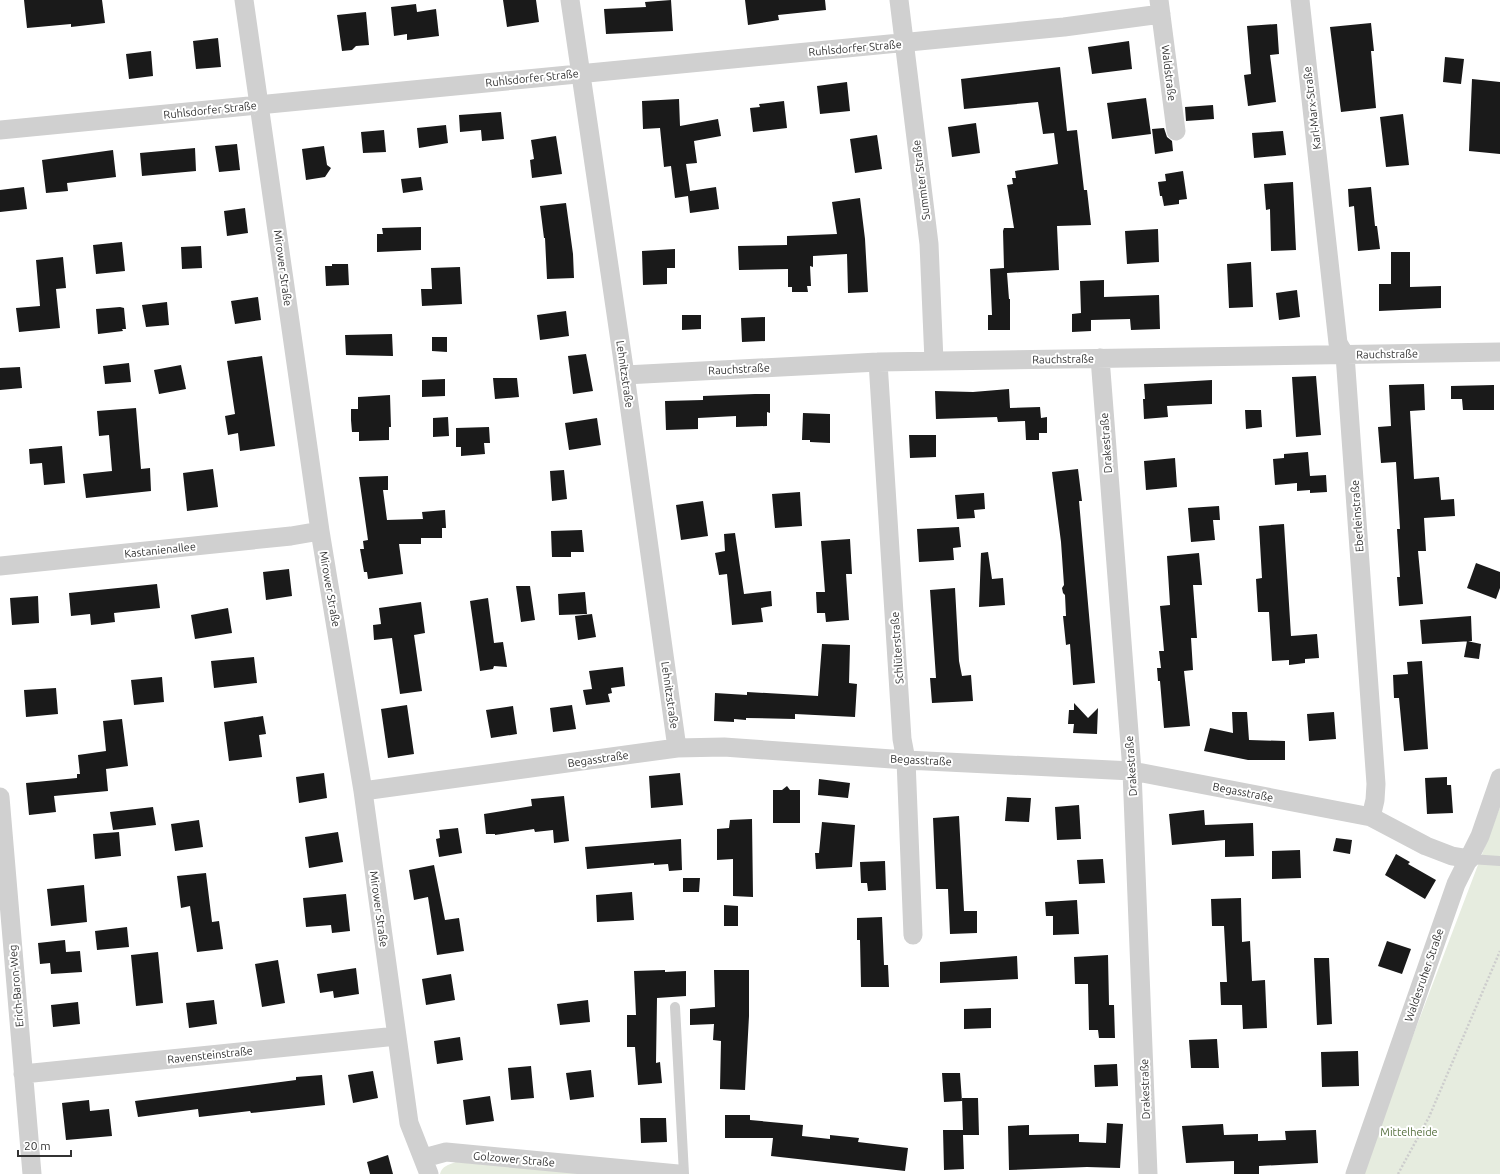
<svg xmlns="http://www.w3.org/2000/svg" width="1500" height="1174" font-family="Ubuntu,sans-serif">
  <rect width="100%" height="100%" fill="#fff"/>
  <path fill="#e6ecdf" d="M1500,807V1174H1347L1395,1083Z
    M456,1162L592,1174H440C442,1166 448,1165 456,1162Z"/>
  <path fill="#1a1a1a" d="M24,0H102L105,23L71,27V24L27,28Z
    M503,0H536L539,22L507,27Z
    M671,0L673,31L606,34L604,9L646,7L645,2Z
    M745,0H825L826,10L778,15L779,20L748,25Z
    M416,4L417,12L436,9L439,36L407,40V34L394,36L391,7Z
    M366,12L369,45L356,46L352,50L342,51L337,15Z
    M1371,23L1374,51H1371L1376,108L1341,112L1330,27Z
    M1277,24L1279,54L1270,55L1276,102L1248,106L1244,75L1251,74L1247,26Z
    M218,38L221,67L196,69L193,41Z
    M1129,41L1132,69L1092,74L1088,47Z
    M151,51L153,76L129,79L126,54Z
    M1445,57L1464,59L1461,84L1443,82Z
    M1060,67L1067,131L1077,130L1084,190H1087L1091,225L1057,226L1059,270L1007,273L1009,299H1010V330H988V315H992L990,269L1004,268L1003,231L1004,228H1014L1007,185L1013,184L1012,178H1016L1015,171L1058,164L1054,133L1043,134L1038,102L964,109L961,79Z
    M1472,79L1500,82V154L1469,151Z
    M847,82L850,111L820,114L817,86Z
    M1146,98L1151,134L1112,139L1107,103Z
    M679,99L680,126L718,119L721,136L694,141L697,163L686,164L690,191L716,187L719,209L690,213L688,196L675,198L671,166L664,167L660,128L643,129L642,101Z
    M784,101L787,128L753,132L750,108L760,107L759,104Z
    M1213,105L1214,119L1186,121L1185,107Z
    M501,112L504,139L482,141L481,130L460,132L459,115Z
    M1403,114L1409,165L1386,167L1380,117Z
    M976,123L980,153L952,157L948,127Z
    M446,125L448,143L419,148L417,128Z
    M1164,128L1167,137L1172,141L1173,151L1155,154L1152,129Z
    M384,130L386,152L363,153L361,132Z
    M1283,131L1286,155L1254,158L1252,133Z
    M877,135L882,169L855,173L850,139Z
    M556,136L562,174L532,178L530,160L534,159L531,140Z
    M237,144L240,170L219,172L215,146Z
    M324,146L327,165L331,168L325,177L306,180L302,149Z
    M195,148L196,171L142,176L140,153Z
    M113,150L116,177L67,183L68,191L46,193L42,160Z
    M1183,171L1187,199L1179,200V204L1164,206L1162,196H1160L1158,182L1166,181L1165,174Z
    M421,177L423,190L403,193L401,179Z
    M1293,182L1296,250L1271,251L1270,209L1266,210L1264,184Z
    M24,187L27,209L0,212V190Z
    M1371,187L1375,226H1377L1380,249L1358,251L1354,206L1349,207L1348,189Z
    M860,198L865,239L868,292L848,293L847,254L813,256V267L810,266L811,286H807L808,292H792V287H788V269L739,270L738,246L787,245V236L837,234L832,202Z
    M566,203L573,254L574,278L547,279L545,238H544L540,206Z
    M245,208L248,233L227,236L224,211Z
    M421,227V250L377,252V234H383L382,228Z
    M1158,229L1159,262L1127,264L1125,231Z
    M122,242L125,271L96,274L93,245Z
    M201,246L202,268L182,269L181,247Z
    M675,249V268H667V284L643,285L642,251Z
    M1391,252H1410V287L1441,286V308L1379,311V284H1391Z
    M63,257L66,288L56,289L60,328L19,332L16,308L40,306L36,260Z
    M1251,262L1253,307L1229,308L1227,264Z
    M332,264H348L349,285L326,286L325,266H332Z
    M460,267L462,304L422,306L421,289H432L431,268Z
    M1104,280V297L1159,295L1160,329L1131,330L1130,319L1091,320V331L1072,332V314L1081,313L1080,281Z
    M1297,290L1300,317L1279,320L1276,293Z
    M258,297L261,320L235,324L231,301Z
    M167,302L169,325L146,327L142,305Z
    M120,307L124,308L126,329H122L123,331L98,334L96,309Z
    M566,311L569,336L540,340L537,315Z
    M682,315H701V329L682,330Z
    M765,317V341L742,342L741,318Z
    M392,334L393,356L346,355L345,335Z
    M432,337H447V352L432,351Z
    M586,354L593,391L573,394L568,356Z
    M262,356L275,446L240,451L238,433L228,435L225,416L235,414L227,361Z
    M129,363L131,382L105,384L103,366Z
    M181,365L186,389L159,394L154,370Z
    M20,367L22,388L0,390V368Z
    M1316,376L1321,435L1296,437L1292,377Z
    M493,378H517L519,397L495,399Z
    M445,379V396L422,397V380Z
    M1212,380V404L1167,406L1168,417L1144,419L1143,399H1145L1144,384Z
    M1424,384L1425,410L1410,411L1414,479L1439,477L1441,500L1454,499L1455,516L1424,518L1426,551H1418L1423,604L1399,606L1397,577H1400L1397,529H1400L1396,462L1381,463L1378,427L1391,426L1389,385Z
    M1494,385V410H1463L1462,399H1451V386Z
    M1009,389L1010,408L1040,407L1041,418L1047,417V433H1039V440H1026L1025,421L998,422L997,417L936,419L935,391L973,392Z
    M755,394H770V413L767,412V426L736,427V416L698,418V429L666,430L665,401L703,400V396Z
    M390,395L391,427H389V440L359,441V432H352L351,420V409H358V397Z
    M136,408L141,469L150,468L151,491L86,498L83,474L112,471L109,435L99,436L97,411Z
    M1245,410H1261L1262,427L1246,429Z
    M803,413L830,414V443L810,442V440H802Z
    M448,417L449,436L433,437V418Z
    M597,418L601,445L569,450L565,423Z
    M489,427L490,443H484L485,454L461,456V447H456V428Z
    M909,435H936V457L910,458Z
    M62,446L65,483L44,485L42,463L30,464L29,449Z
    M1308,452L1310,476L1326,475L1327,492L1310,493V490L1297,491V483L1275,485L1273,459L1284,458V454Z
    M1175,458L1177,487L1146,490L1144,461Z
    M213,469L218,507L187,511L183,473Z
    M1078,469L1082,501H1079L1095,683L1073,685L1070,644L1066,645L1063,616H1066L1065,595L1063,593L1062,588L1064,585L1061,542L1052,472Z
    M564,470L567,499L552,501L550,471Z
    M388,476V490H383L387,520L423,519L422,512L445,510L446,528H442V538H421V544H399L403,574L368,579L367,572H364L360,549H364L363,541L368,540L359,477Z
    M800,492L802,526L775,528L772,494Z
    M984,493L985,509L974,510L975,518L957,519L955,495Z
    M703,501L708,536L681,540L676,505Z
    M1219,506L1220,520H1213L1215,540L1191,542L1188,508Z
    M1284,524L1291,636L1317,634L1319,658L1305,659V663L1289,665V660L1272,661L1269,612H1258L1256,579L1262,578L1259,526Z
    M959,527L961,547L953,548L954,560L919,562L917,529Z
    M582,530L584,552H571V557H552L551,531Z
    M735,533L744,594L771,591L772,606L761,608L763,622L732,625L727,574L719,575L715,553L725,551L724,534Z
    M850,539L852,574H846L849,620L826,622L825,613H817L816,592H825L821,541Z
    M988,552L992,579L1003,578L1005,605L979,607L981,553Z
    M1199,553L1202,585H1193L1197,638H1191L1193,670L1184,671L1190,726L1164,728L1160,681H1158L1157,668H1161L1159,651H1164L1160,606L1170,605L1167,556Z
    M1476,563L1500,572V588L1496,599L1467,588Z
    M289,569L292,596L266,600L263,572Z
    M157,584L160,608L114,613L115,622L91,625L90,614L71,616L69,593Z
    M516,586H530L535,620L521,622Z
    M955,588L959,661L962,676L971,675L973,701L932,703L930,678H936L930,590Z
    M585,592L587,614L559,615L558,594Z
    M38,596L39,623L12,625L10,598Z
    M488,598L494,643L503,642L507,667L494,666L493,669L480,671L470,601Z
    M421,602L425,633L414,635L422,691L400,694L392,638L374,640L373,625L381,624L379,608Z
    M228,608L232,633L195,639L191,615Z
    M592,614L596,637L578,640L575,616Z
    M1471,616L1472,641L1422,644L1420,620Z
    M1467,641L1481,644L1479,659L1464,657Z
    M822,644L850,645L849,683L857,684L855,717L795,714V719L746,718V720L734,719V722L714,721L715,693L747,695V692L818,696Z
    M254,657L257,683L214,688L211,661Z
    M1422,661L1428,749L1404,751L1399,698H1394L1393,675L1408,674L1407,662Z
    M623,667L625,686L611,688L612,693L608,694L610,702L586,705L583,690L592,689L589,671Z
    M162,677L164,702L134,705L131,680Z
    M56,688L58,714L26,717L24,690Z
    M1074,703L1088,718L1098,708L1097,734L1073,733L1074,724H1068L1069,710H1074Z
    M407,705L414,754L388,758L381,709Z
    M572,705L576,729L553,732L550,708Z
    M513,706L517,734L491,738L486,710Z
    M1232,712H1247L1249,740L1285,741V760H1248L1204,751L1210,728L1233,733Z
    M1334,712L1336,739L1309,741L1307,714Z
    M263,716L266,734L259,735L262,757L229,761L224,722Z
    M122,719L128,766L106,769L108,791L54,796L56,812L29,815L26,783L77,778V774H80L78,755L106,751L103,721Z
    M324,773L327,798L299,803L296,777Z
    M680,773L683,805L651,808L649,776Z
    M1447,777V785H1451L1453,813L1427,814L1425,778Z
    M819,779L850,783L848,798L818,795Z
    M787,786L790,790H800V823H773V790H782Z
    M564,796L569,841L554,843L553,830L535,832L534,829L495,835V834H486L484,814L532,806L531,799Z
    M1007,797L1031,798L1029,822L1005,821Z
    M1079,805L1081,839L1057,840L1055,807Z
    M153,807L156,825L113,830L110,812Z
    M1204,810L1205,825L1253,823L1254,856L1225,857V840L1172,845L1169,814Z
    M959,816L964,911H977V933L950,934L948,889H936L933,818Z
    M752,819L753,897L733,896V859L717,860V829L729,828L730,820Z
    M199,820L203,847L175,851L171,824Z
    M822,822L855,825L852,867L816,869L815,853H819Z
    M458,828L462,853L439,857L436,839L440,838L439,830Z
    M119,832L121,856L95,859L93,834Z
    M338,832L343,862L309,868L305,837Z
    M1336,838L1352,840L1350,854L1333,851Z
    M681,839L682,870L669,871L668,864L654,865V863L587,869L585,847Z
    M1300,850L1301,878L1272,879V851Z
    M1396,854L1410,862L1408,864L1436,880L1425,899L1385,875Z
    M1103,859L1105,883L1079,884L1077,860Z
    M885,861L886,890L868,891L867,883H861L860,862Z
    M434,865L445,920L459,918L464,951L437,955L428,897L414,900L409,870Z
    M206,873L212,922L219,921L223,949L197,952L190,906L181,908L177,876Z
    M683,878H700L699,892H683Z
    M84,885L87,922L51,926L47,889Z
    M632,892L634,920L597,922L596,895Z
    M346,894L350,931L332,933L331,925L306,927L303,898Z
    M1241,898L1242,942L1250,941L1252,981L1265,980L1267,1028L1243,1029L1242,1005H1221L1220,982H1227L1224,926H1212L1211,899Z
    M1077,900L1079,934L1053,935V916H1046L1045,902Z
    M724,905L738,906V926H724Z
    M882,917L884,965H888L889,987H861L860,940H857V918Z
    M127,927L129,947L97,950L95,931Z
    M65,940L66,952L80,951L82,972L51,974L50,963L40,964L38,943Z
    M1387,941L1411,949L1402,974L1378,966Z
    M158,952L163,1003L136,1006L131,955Z
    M1108,955L1109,1005H1114L1115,1038H1099L1098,1030H1089L1088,984H1075L1074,957Z
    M1017,956L1018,979L940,983V962Z
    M1314,958H1329L1332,1024L1317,1025Z
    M278,960L285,1003L262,1007L255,964Z
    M356,968L359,994L334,998L333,991L320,993L317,974Z
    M665,970V972L686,971V996L657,998L656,1063L660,1062L662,1083L638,1085L635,1047H627V1015H636L634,971Z
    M714,970H749V1016L745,1090L720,1089L721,1041L713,1040L714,1024L690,1025V1009L715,1007Z
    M451,974L455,1000L426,1005L422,979Z
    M214,1000L217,1024L189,1028L186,1003Z
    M588,1000L590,1022L560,1025L557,1004Z
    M78,1002L80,1024L53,1027L51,1005Z
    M991,1008V1028L964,1029V1009Z
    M460,1037L463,1060L437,1064L434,1041Z
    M1217,1039L1219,1068H1191L1189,1040Z
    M1358,1051L1359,1086L1322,1087L1321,1052Z
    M1117,1064L1118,1086L1095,1087L1094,1065Z
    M531,1066L534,1098L511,1100L508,1068Z
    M591,1070L594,1097L570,1100L566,1073Z
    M373,1071L378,1098L353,1103L348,1075Z
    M942,1073H960L962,1101L944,1102Z
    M322,1075L325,1105L251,1113L250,1111L199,1117L198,1109L138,1117L135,1101L296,1080V1077Z
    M490,1096L494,1121L466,1125L463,1100Z
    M962,1098H978L979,1135H963L964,1169L944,1170L943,1130H963Z
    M89,1100L90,1111L109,1109L112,1136L66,1140L62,1103Z
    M725,1115H750V1120L803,1125L802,1136L830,1139V1135L859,1138L858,1142L908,1148L905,1171L771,1156L773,1138H725Z
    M640,1118H666L667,1142L641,1143Z
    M1107,1123L1123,1124L1120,1168L1087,1167L1009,1170L1008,1126L1029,1125V1135L1079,1134V1142L1106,1143Z
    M1223,1124L1224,1135L1258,1134V1141L1286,1140L1285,1131L1316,1130L1318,1163L1259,1166V1174H1234V1161L1186,1163L1182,1126Z
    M388,1155L393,1174H370L367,1162Z"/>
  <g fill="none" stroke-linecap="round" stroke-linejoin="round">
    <path stroke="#cdcdcd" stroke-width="2.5" stroke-dasharray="2 2" stroke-linecap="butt" d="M1398,1174L1429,1117L1500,951"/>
    <path stroke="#d0d0d0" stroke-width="10" d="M1470,859L1500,861
      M675,1007L684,1174"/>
    <path stroke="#d0d0d0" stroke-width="19" d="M244,0L320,531L363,791L409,1123L429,1174
      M570,0L625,375L677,748
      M899,0L929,244L934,361
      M1159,0L1176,131
      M1300,0L1338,343L1345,355L1376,784L1375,800L1371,817
      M0,130L1064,27L1161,14
      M1100,358L1132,771L1148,1174
      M878,362L902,739L906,760L913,935
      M625,375L878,362L1500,352
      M0,566L291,536L320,531
      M363,791L677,748L724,747L906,760L1132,771L1371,817L1426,846L1452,856L1470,859
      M0,797L32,1174
      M23,1074L397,1036
      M424,1158L446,1152L678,1174
      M1355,1174L1456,884L1480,836L1500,778"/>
  </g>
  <g text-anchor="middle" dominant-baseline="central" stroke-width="4" stroke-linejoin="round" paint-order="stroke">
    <g font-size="11" fill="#333" stroke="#fff">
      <text transform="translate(855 48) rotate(-5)">Ruhlsdorfer Straße</text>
      <text transform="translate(1169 73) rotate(83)">Waldstraße</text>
      <text transform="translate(532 78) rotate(-6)">Ruhlsdorfer Straße</text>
      <text transform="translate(1312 108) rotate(-97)">Karl-Marx-Straße</text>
      <text transform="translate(210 110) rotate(-6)">Ruhlsdorfer Straße</text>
      <text transform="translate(921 180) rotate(-97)">Summter Straße</text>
      <text transform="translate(283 268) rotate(82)">Mirower Straße</text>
      <text transform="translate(1387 354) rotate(-1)">Rauchstraße</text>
      <text transform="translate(1063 359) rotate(-1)">Rauchstraße</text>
      <text transform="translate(739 369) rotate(-3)">Rauchstraße</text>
      <text transform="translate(625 374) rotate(82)">Lehnitzstraße</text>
      <text transform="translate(1106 443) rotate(-94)">Drakestraße</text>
      <text transform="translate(1357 516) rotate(-94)">Eberleinstraße</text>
      <text transform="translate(160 550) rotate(-6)">Kastanienallee</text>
      <text transform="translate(330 589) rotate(80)">Mirower Straße</text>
      <text transform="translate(897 648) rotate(-94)">Schlüterstraße</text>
      <text transform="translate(670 695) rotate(82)">Lehnitzstraße</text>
      <text transform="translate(598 759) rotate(-8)">Begasstraße</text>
      <text transform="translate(921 760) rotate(3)">Begasstraße</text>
      <text transform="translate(1131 766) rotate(-94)">Drakestraße</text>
      <text transform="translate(1243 792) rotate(11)">Begasstraße</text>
      <text transform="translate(379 909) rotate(82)">Mirower Straße</text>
      <text transform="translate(1424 975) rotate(-71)">Waldesruher Straße</text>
      <text transform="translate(16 986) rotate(-95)">Erich-Baron-Weg</text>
      <text transform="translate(210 1055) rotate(-6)">Ravensteinstraße</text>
      <text transform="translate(1145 1089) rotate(-92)">Drakestraße</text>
      <text transform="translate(514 1159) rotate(5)">Golzower Straße</text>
    </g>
    <g font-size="11" fill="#56703f" stroke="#fff">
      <text x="1409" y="1132">Mittelheide</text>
    </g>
  </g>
  <path d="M18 1150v6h53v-6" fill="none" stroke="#333333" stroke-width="2"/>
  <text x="24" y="1150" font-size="12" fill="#333333" stroke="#ffffff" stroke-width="3" paint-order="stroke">20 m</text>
</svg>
